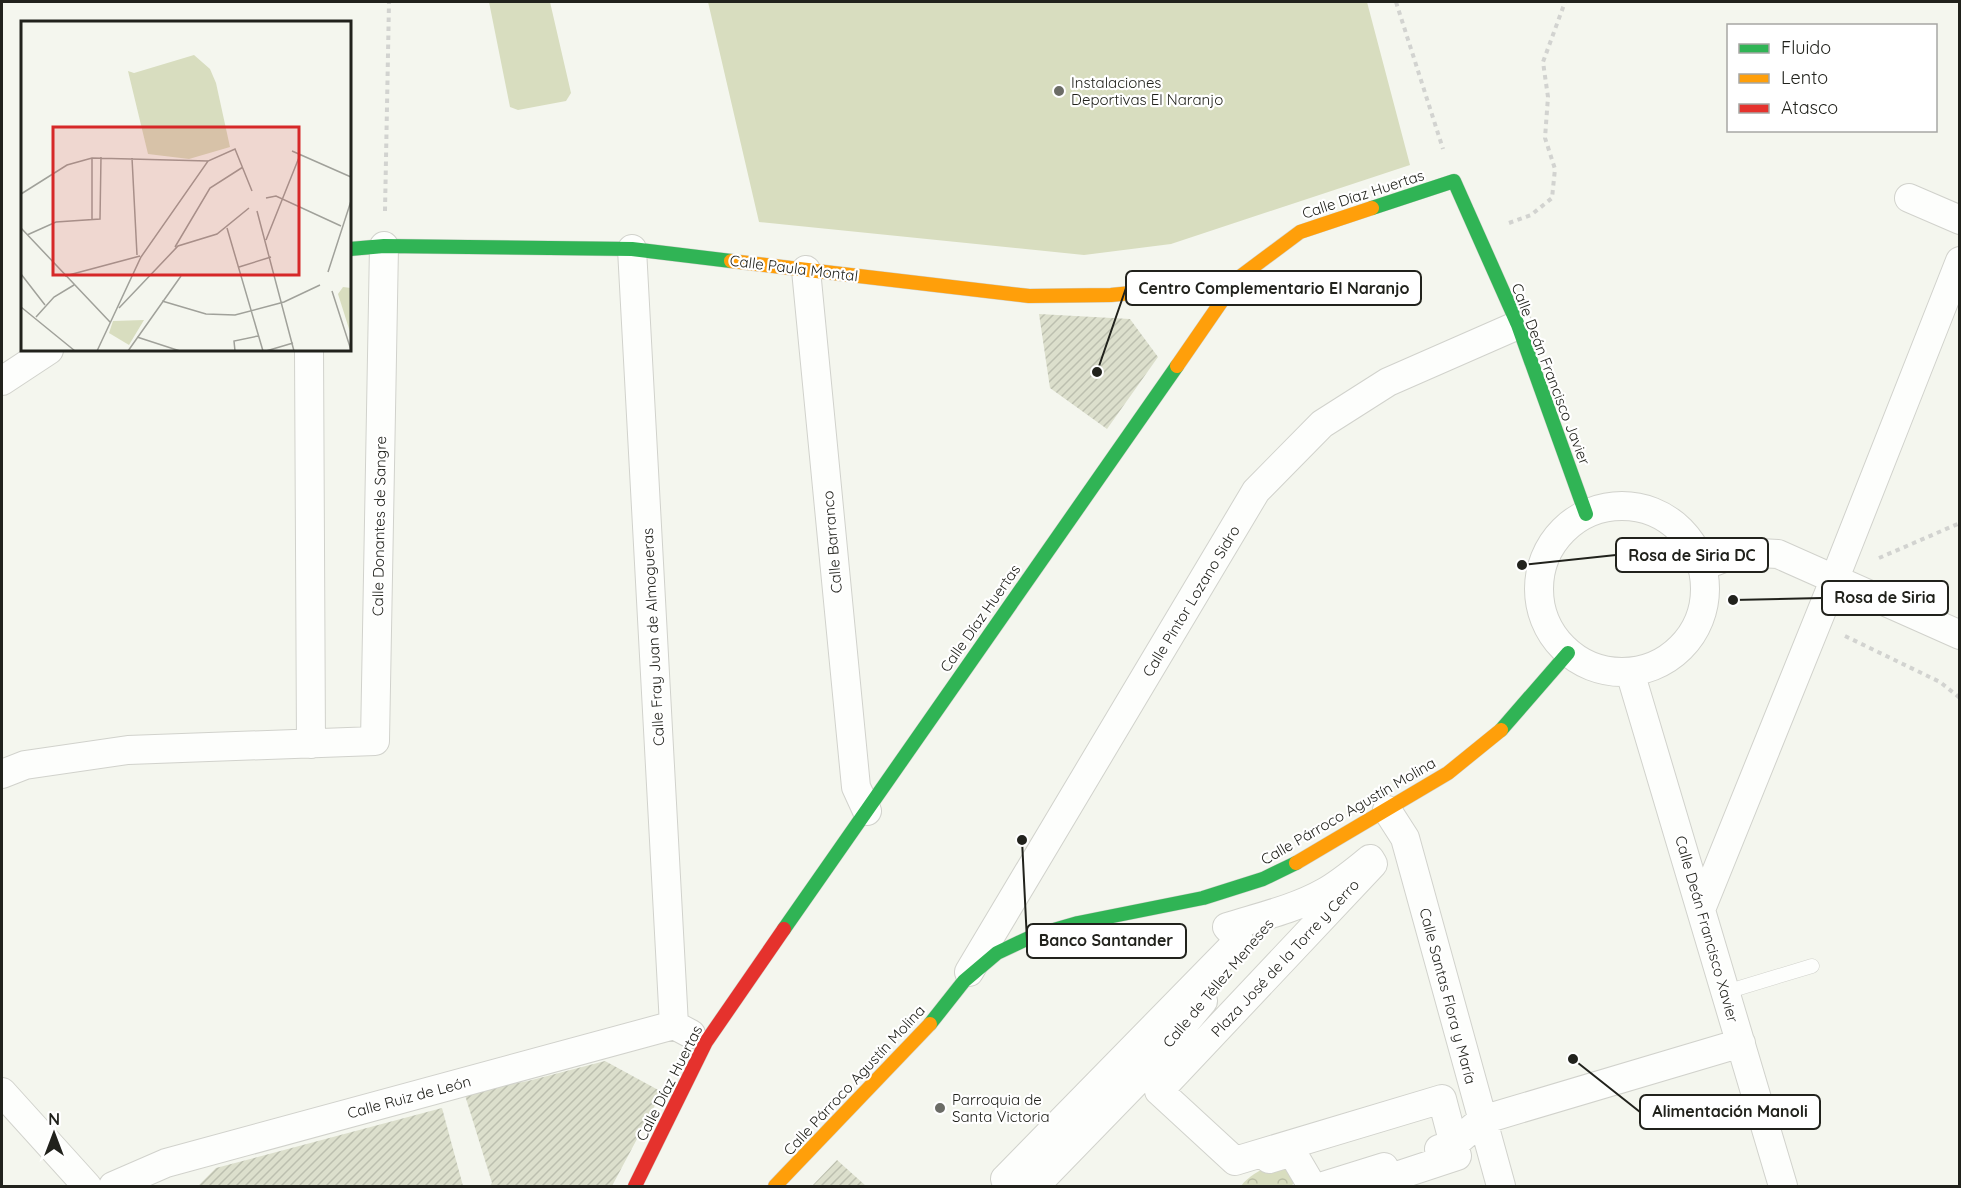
<svg xmlns="http://www.w3.org/2000/svg" width="1961" height="1188" font-family="Quicksand,sans-serif">
  <defs>
    <pattern id="park-crowns" width="20" height="18" patternUnits="userSpaceOnUse" patternTransform="scale(1.5)"><rect width="20" height="18" fill="#d8ddbf"/><path d="M2 6a3 3 0 1 1 6 0M12 15a3 3 0 1 1 6 0" fill="none" stroke="#b9bda4"/></pattern>
    <pattern id="building-hatch" width="6" height="6" patternUnits="userSpaceOnUse" patternTransform="scale(1.5)"><rect width="6" height="6" fill="#dcdfcc"/><path d="M-1 1l2-2M0 6l6-6M5 7l2-2" fill="none" stroke="#bcbfaf"/></pattern>
  </defs>
  <rect width="100%" height="100%" fill="#f4f6ee"/>
  <path fill="#d8ddbf" d="M489,2H550L571,93L566,101L518,110L510,107Z
    M708,2H1367L1410,165L1171,244L1084,255L759,222Z"/>
  <path fill="url(#park-crowns)" d="M1283,1163L1295,1179L1292,1186H1241C1250,1174 1268,1165 1283,1163Z"/>
  <path fill="url(#building-hatch)" d="M1039,314L1130,319L1158,357L1107,429L1050,388Z
    M605,1061L662,1092L612,1186H490L492,1183L464,1092L528,1081Z
    M442,1108L463,1186H198L216,1168Z
    M837,1160L866,1186H812Z"/>
  <g fill="none" stroke-linecap="round" stroke-linejoin="round">
    <defs>
      <path id="lane" d="M1726,992L1812,966"/>
      <path id="street" d="M1909,198L1960,220
        M632,249L674,1025
        M806,270L856,787L867,811
        M309,350L311,744
        M2,381L49,350
        M1539 589a83 83 0 1 1 166 0a83 83 0 1 1-166 0Z
        M1703,566L1740,552L1778,554L1960,635
        M1630,672L1783,1186
        M2,774L25,765L128,750L375,741L384,246
        M1387,810L1405,838L1501,1186
        M1702,907L1835,578L1960,261
        M969,972L1256,491L1322,424L1388,382L1518,325
        M2,1092L87,1186
        M1439,1149L1454,1144L1482,1120L1741,1043
        M1269,1159L1292,1152L1312,1186
        M113,1186L166,1163L674,1025L691,1034
        M1013,1186L1005,1179L1239,940L1227,927C1259,917 1295,909 1325,892C1341,883 1355,871 1370,859L1373,864L1159,1091L1235,1161L1442,1099L1457,1156L1366,1186
        M1035,1186L1136,1082L1203,1001
        M1323,1186L1384,1167"/>
      <path id="fast" d="M1372,208L1454,181L1518,325L1586,514
        M350,249L384,246L632,249L731,261
        M1131,293L1237,279
        M1501,730L1568,653
        M784,929L1177,366
        M930,1024L964,981L997,953L1033,936L1078,923L1203,898L1263,879L1296,863"/>
      <path id="slow" d="M731,261L1029,296L1111,295L1131,293
        M1177,366L1237,279L1300,232L1372,208
        M1296,863L1448,773L1501,730
        M775,1186L930,1024"/>
      <path id="jam" d="M635,1186L706,1042L784,929"/>
    </defs>
    <use href="#lane" stroke="#d1d2cc" stroke-width="15"/>
    <use href="#street" stroke="#d1d2cc" stroke-width="30"/>
    <use href="#fast" stroke="#d1d2cc" stroke-width="15"/>
    <use href="#slow" stroke="#d1d2cc" stroke-width="15"/>
    <use href="#jam" stroke="#d1d2cc" stroke-width="15"/>
    <path stroke="#d2d3d0" stroke-width="4" stroke-dasharray="4.5 4.5" stroke-linecap="butt" d="M1396,2L1443,149
      M385,211L389,2
      M1509,223L1531,215L1552,198L1555,169L1545,138L1548,97L1543,62L1565,2
      M1879,558L1960,523
      M1845,636L1940,682L1960,698"/>
    <use href="#lane" stroke="#fdfefc" stroke-width="14"/>
    <use href="#street" stroke="#fdfefc" stroke-width="28"/>
    <use href="#fast" stroke="#30b455" stroke-width="14"/>
    <use href="#slow" stroke="#ff9f0a" stroke-width="14"/>
    <use href="#jam" stroke="#e5322d" stroke-width="14"/>
  </g>
  <g fill="#6b6c66" stroke="#fff" stroke-width="2">
    <circle cx="1059" cy="91" r="6"/>
    <circle cx="940" cy="1108" r="6"/>
  </g>
  <g text-anchor="middle" dominant-baseline="central" stroke-width="4.5" stroke-linejoin="round" paint-order="stroke">
    <g font-size="15" fill="#21221c" stroke="#fff" text-anchor="start">
      <text x="1071" y="82">Instalaciones<tspan x="1071" dy="17">Deportivas El Naranjo</tspan></text>
      <text x="952" y="1099">Parroquia de<tspan x="952" dy="17">Santa Victoria</tspan></text>
    </g>
    <g font-size="15" fill="#21221c" stroke="#fff">
      <text transform="translate(1363 194) rotate(-18)">Calle Díaz Huertas</text>
      <text transform="translate(794 268) rotate(7)">Calle Paula Montal</text>
      <text transform="translate(1551 374) rotate(69)">Calle Deán Francisco Javier</text>
      <text transform="translate(379 526) rotate(-89)">Calle Donantes de Sangre</text>
      <text transform="translate(832 542) rotate(-95)">Calle Barranco</text>
      <text transform="translate(1191 601) rotate(-59)">Calle Pintor Lozano Sidro</text>
      <text transform="translate(980 618) rotate(-55)">Calle Díaz Huertas</text>
      <text transform="translate(653 637) rotate(-93)">Calle Fray Juan de Almogueras</text>
      <text transform="translate(1348 811) rotate(-30)">Calle Párroco Agustín Molina</text>
      <text transform="translate(1707 929) rotate(74)">Calle Deán Francisco Xavier</text>
      <text transform="translate(1285 958) rotate(-47)">Plaza José de la Torre y Cerro</text>
      <text transform="translate(1218 983) rotate(-50)">Calle de Téllez Meneses</text>
      <text transform="translate(1448 996) rotate(75)">Calle Santas Flora y María</text>
      <text transform="translate(854 1080) rotate(-47)">Calle Párroco Agustín Molina</text>
      <text transform="translate(669 1083) rotate(-63)">Calle Díaz Huertas</text>
      <text transform="translate(409 1097) rotate(-15)">Calle Ruiz de León</text>
    </g>
  </g>
  <g transform="translate(21 21)">
    <rect width="330" height="330" fill="#f4f6ee"/>
    <path d="M173,34L189,48L195,62L209,126L168,138L127,133L107,50L113,52Z" fill="#d8ddbf"/>
    <path d="M322,266L330,267V314L317,273ZM123,299L108,324L88,312L92,300Z" fill="#d8ddbf"/>
    <path fill="none" stroke="#a0a19a" stroke-width="1.5" d="M271,130L330,156M71,137V199M111,137L116,234M0,173L46,144L71,137L187,140M245,177L255,175L320,205M236,190L273,330M0,207L89,301M206,207L242,330M6,214L35,201L79,198L80,136M245,219L279,134M154,226L189,167L222,146M218,246L250,236M307,251L330,180M0,253L24,284M44,255L119,235M311,270L330,329M141,280L185,293L214,294L263,281L299,264M0,286L54,330M98,287L157,225L196,213L228,187M15,296L33,276L53,264M116,316L159,330M76,330L120,236L187,140L214,128L231,170M107,330L160,255M214,330L213,320L237,315M245,330L272,322"/>
    <path fill="#d62828" fill-opacity="0.15" stroke="#d62828" stroke-width="3" d="M32,106H278V254H32Z"/>
    <rect width="330" height="330" fill="none" stroke="#21221c" stroke-width="3"/>
  </g>
  <path fill="none" stroke="#21221c" stroke-width="2" d="M1097 372L1126 288M1522 565L1616 555M1733 600L1822 598M1022 840L1027 941M1573 1059L1640 1112"/>
  <g fill="#21221c" stroke="#fff" stroke-width="2">
    <circle cx="1097" cy="372" r="6"/>
    <circle cx="1522" cy="565" r="6"/>
    <circle cx="1733" cy="600" r="6"/>
    <circle cx="1022" cy="840" r="6"/>
    <circle cx="1573" cy="1059" r="6"/>
  </g>
  <g fill="#fff" stroke="#21221c" stroke-width="2">
    <rect x="1126" y="271" width="295" height="34" rx="6"/>
    <rect x="1616" y="538" width="152" height="34" rx="6"/>
    <rect x="1822" y="581" width="126" height="34" rx="6"/>
    <rect x="1027" y="924" width="159" height="34" rx="6"/>
    <rect x="1640" y="1095" width="180" height="34" rx="6"/>
  </g>
  <g font-size="16" text-anchor="middle" font-weight="bold" fill="#21221c">
    <text x="1274" y="294">Centro Complementario El Naranjo</text>
    <text x="1692" y="561">Rosa de Siria DC</text>
    <text x="1885" y="603">Rosa de Siria</text>
    <text x="1106" y="946">Banco Santander</text>
    <text x="1730" y="1117">Alimentación Manoli</text>
  </g>
  <rect width="1961" height="1188" fill="none" stroke="#21221c" stroke-width="6"/>
  <rect x="1727" y="24" width="210" height="108" fill="#ffffff" stroke="#a6a7a4" stroke-width="1.5"/>
  <rect x="1739" y="44" width="30" height="9" fill="#30b455" stroke="#a6a7a4" stroke-width="1.5"/>
  <text x="1781" y="54" font-size="18" fill="#21221c">Fluido</text>
  <rect x="1739" y="74" width="30" height="9" fill="#ff9f0a" stroke="#a6a7a4" stroke-width="1.5"/>
  <text x="1781" y="84" font-size="18" fill="#21221c">Lento</text>
  <rect x="1739" y="104" width="30" height="9" fill="#e5322d" stroke="#a6a7a4" stroke-width="1.5"/>
  <text x="1781" y="114" font-size="18" fill="#21221c">Atasco</text>
  <g transform="translate(54 1134)" stroke="#ffffff" stroke-width="4.5" paint-order="stroke">
  <path d="M0-4.5L10 22L0 15L-10 22Z" fill="#21221c"/>
  <text y="-9" font-size="16" font-weight="bold" text-anchor="middle" fill="#21221c">N</text>
  </g>
</svg>
